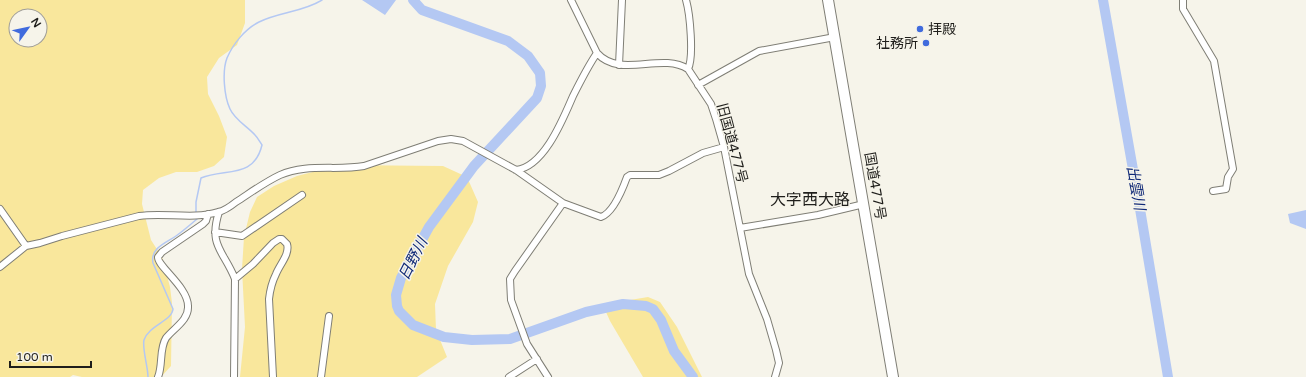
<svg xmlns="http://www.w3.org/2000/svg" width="1306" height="377" font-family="'Varela Round','Noto Sans JP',sans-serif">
  <rect width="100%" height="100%" fill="#f6f4ea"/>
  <path fill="#f9e79c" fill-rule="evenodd" d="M0,0H245V23L237,45L219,58L207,77L208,94L219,116L227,137L224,157L214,166L197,172H176L159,178L143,190L142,204L151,240L162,257L170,287L172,303L171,366L161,377H82L73,375L70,377H0ZM16,16H40V40H16Z
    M340,165L443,166L467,177L478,202L473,222L448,266L435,304L436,330L447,357L417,377H240L245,327L242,269L244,237L250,212L257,197L274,186L297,176Z
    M648,297L660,302L677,327L702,377H643L610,321L606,312L612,303Z"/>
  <path fill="#b4c8f3" d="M362,0H396L385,15Z
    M1306,210V229L1290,223L1288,214Z"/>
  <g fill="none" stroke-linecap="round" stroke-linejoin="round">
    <path stroke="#b4c8f3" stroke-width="1.5" d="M196,214V202L201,178C225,168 254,179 262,145C260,142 258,138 255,135C247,126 235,120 230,109C224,96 222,71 227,58C233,44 245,29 259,22C279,12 303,12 322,0
      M148,377C148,367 142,348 144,340C149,325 172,321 173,309L153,263C150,248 166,243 176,236C183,231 190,225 197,219V218"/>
    <path stroke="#b4c8f3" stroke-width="10" d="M413,0L422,10L508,41L528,56L540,73L541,86L537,98L474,166L429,227L401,278L396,295L397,306L399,311L413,325L444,337L472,340L510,339L586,312L623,304L646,306L653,309L661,320L674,351L693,377
      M1103,0L1140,209L1168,377"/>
    <defs>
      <path id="minor" d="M571,0L597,53C620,79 661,52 688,69L711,104L716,119L724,147L749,274L767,319L776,350L779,363L775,377
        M686,0C690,14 694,57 688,69
        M1183,0V9L1214,61L1233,169L1228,177L1226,189L1213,191
        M619,65L622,0
        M698,85L759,51L835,37
        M516,170C544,167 563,119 573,96C580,82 588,66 597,53
        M0,209L26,246
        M219,212C208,246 224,251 235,279L234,377
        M740,228L818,215L864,204
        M215,232L242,236L302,195
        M0,267L26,246L40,243L62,236L139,216C165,212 192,220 218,212C224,211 231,206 236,202C250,193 265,182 280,175C306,163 337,171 364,166L438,141L451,139L463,141L516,170L563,203L601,217C613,213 623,188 627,177L630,175H659L669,171L703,153L724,147
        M235,279L253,264L273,243L279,239H282L287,244C290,254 280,264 276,274C272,282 270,290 269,299L273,377
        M158,377C163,365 159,349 166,338C174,328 189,320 188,306C188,287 157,266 158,257L162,252L203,224L206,221L208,214
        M321,377L329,316
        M509,377L537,359
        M548,377L527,344L511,300L510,279L515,271L563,203"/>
      <path id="trunk" d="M828,0L893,377"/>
    </defs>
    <use href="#minor" stroke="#7f7e75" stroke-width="8"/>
    <use href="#trunk" stroke="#7f7e75" stroke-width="12"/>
    <use href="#minor" stroke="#fff" stroke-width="6"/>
    <use href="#trunk" stroke="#fff" stroke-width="10"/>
  </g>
  <g fill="#406bdd" stroke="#f6f4ea" stroke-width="1.5">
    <circle cx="920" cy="29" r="4"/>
    <circle cx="926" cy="43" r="4"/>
  </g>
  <g text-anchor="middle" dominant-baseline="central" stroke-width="3" stroke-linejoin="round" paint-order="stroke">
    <g font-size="14" fill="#1f1e1b" stroke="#f6f4ea" text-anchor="start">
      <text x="928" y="29">拝殿</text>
      <text x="918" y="43" text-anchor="end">社務所</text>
    </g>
    <g font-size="14" fill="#1f1e1b" stroke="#f6f4ea">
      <text transform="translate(732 143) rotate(75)">旧国道477号</text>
      <text transform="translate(875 186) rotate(80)">国道477号</text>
    </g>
    <g font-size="15" font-style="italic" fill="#102977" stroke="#f6f4ea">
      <text transform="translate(1136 188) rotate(80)">出雲川</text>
      <text transform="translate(413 259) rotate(-63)">日野川</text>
    </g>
    <g font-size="16" fill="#1f1e1b" stroke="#f6f4ea">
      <text x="810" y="200">大字西大路</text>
    </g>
  </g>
  <g transform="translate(28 28) rotate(57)"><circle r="19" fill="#f6f4ea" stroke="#a09e97"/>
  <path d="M0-3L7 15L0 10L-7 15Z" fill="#406bdd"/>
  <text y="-6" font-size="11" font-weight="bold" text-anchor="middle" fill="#1f1e1b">N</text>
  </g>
  <path d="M10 361v6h81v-6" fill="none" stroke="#1f1e1b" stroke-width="2"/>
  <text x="16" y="361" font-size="12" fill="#1f1e1b" stroke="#f6f4ea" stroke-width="3" paint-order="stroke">100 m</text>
</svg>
